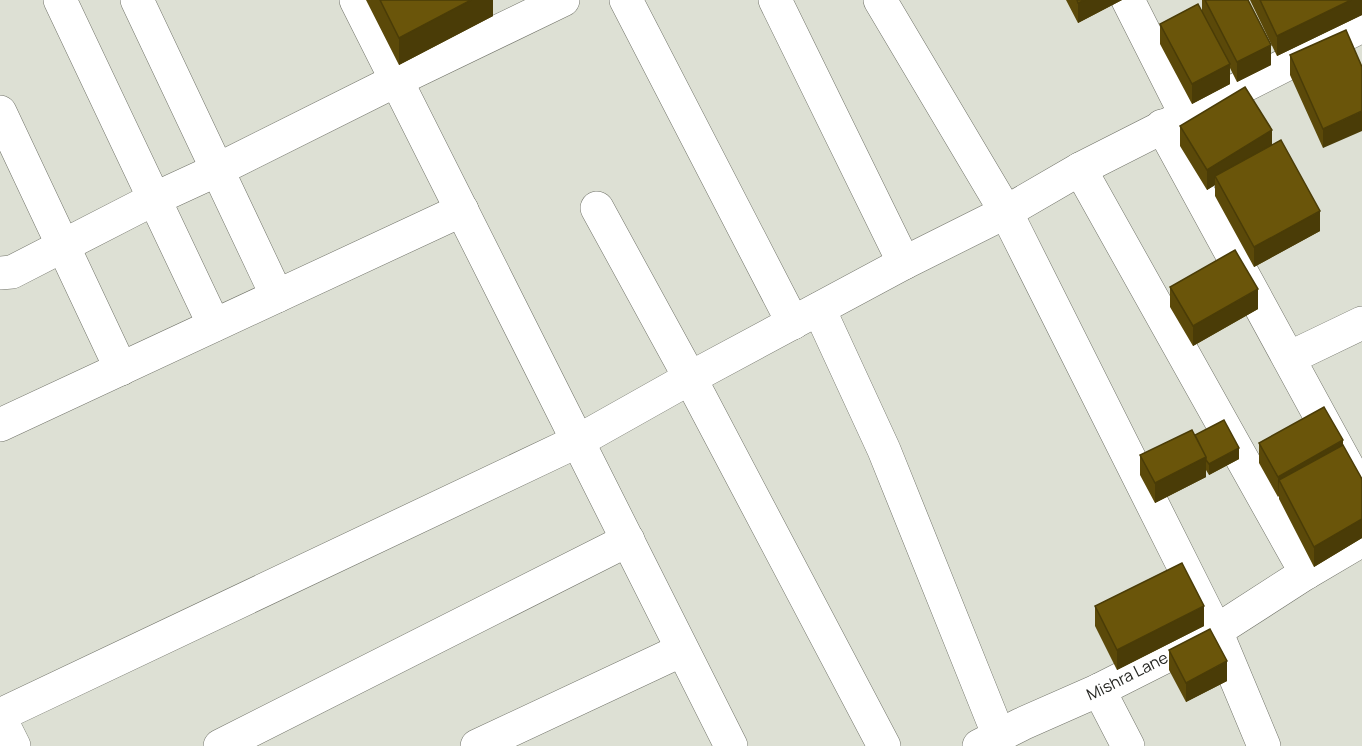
<svg xmlns="http://www.w3.org/2000/svg" width="1362" height="746" font-family="Manrope,sans-serif">
  <rect width="100%" height="100%" fill="#dde0d4"/>
  <g fill="none" stroke-linecap="round" stroke-linejoin="round">
    <defs>
      <g id="street">
        <path d="M60,0L214,325"/>
        <path d="M137,0L277,296"/>
        <path d="M356,0L731,746"/>
        <path d="M626,0L793,323"/>
        <path d="M775,0L904,263"/>
        <path d="M880,0L1006,212L1216,631L1264,746"/>
        <path d="M1128,0L1186,115"/>
        <path d="M0,112L121,369"/>
        <path d="M1162,126L1362,493"/>
        <path d="M1080,169L1306,573"/>
        <path d="M597,208L690,378L884,746"/>
        <path d="M0,273L12,272L154,199L217,170L397,80L563,0"/>
        <path d="M819,309L884,450L999,736"/>
        <path d="M1289,358L1362,323"/>
        <path d="M0,425L462,210"/>
        <path d="M1099,690L1128,746"/>
        <path d="M0,715L578,441L690,378L904,263L1006,212L1080,169L1362,26"/>
        <path d="M0,718L14,746"/>
        <path d="M220,746L628,540"/>
        <path d="M477,746L682,650"/>
        <path id="s1" d="M979,746L1022,724L1099,690L1216,631L1306,573L1362,540"/>
      </g>
    </defs>
    <use href="#street" stroke="#717369" stroke-width="34"/>
    <use href="#street" stroke="#fff" stroke-width="33"/>
  </g>
  <path fill="#5b4909" d="M366,0H493V16L399,65Z
    M1066,0H1122L1078,23Z
    M1202,0H1248L1271,65L1237,82L1230,68V84L1192,104L1160,44V24L1202,12Z
    M1250,0H1362V15L1277,56Z
    M1290,55L1362,67L1323,148L1290,75Z
    M1180,126L1272,145L1320,231L1254,267L1215,196V185L1207,190L1180,146Z
    M1170,287L1258,309L1193,346L1170,307Z
    M1195,435L1239,459L1209,475L1206,470V477L1155,503L1140,475V455Z
    M1259,443L1343,446L1362,479V538L1314,567L1279,499V496L1278,497L1259,463Z
    M1095,606L1204,626L1117,670L1095,626Z
    M1169,650L1227,681L1186,702L1169,670Z"/>
  <path fill="#4a3c07" d="M471,0H493V16L399,65V38Z
    M1085,0H1122L1078,23V3Z
    M1351,0H1362V15L1277,56V36Z
    M1271,45V65L1237,82V62Z
    M1230,64V84L1192,104V84Z
    M1362,111V131L1323,148V129Z
    M1272,130V150L1215,176V185L1207,190V170Z
    M1320,211V231L1254,267V247Z
    M1258,289V309L1193,346V326Z
    M1343,440V460L1279,480L1278,497V477Z
    M1239,448V459L1209,475V464Z
    M1206,457V477L1155,503V483Z
    M1362,519V538L1314,567V547Z
    M1204,606V626L1117,670V650Z
    M1227,661V681L1186,702V683Z"/>
  <path fill="#6a550a" stroke="#4a3c07" stroke-width="1.5" d="M380,0H471L399,38Z
    M1077,0H1085L1078,3Z
    M1205,0H1248L1271,45L1237,62Z
    M1260,0H1351L1277,36Z
    M1198,4L1230,64L1192,84L1160,24Z
    M1346,30L1362,67V111L1323,129L1290,55Z
    M1245,87L1272,130L1207,170L1180,126Z
    M1281,140L1320,211L1254,247L1215,176Z
    M1235,250L1258,289L1193,326L1170,287Z
    M1324,407L1343,440L1278,477L1259,443Z
    M1224,420L1239,448L1209,464L1206,460V457L1195,435Z
    M1192,430L1206,457L1155,483L1140,455Z
    M1343,445L1362,479V519L1314,547L1279,480Z
    M1182,563L1204,606L1117,650L1095,606Z
    M1210,629L1227,661L1186,683L1169,650Z"/>
  <g text-anchor="middle" dominant-baseline="central" stroke-width="6" stroke-linejoin="round" paint-order="stroke">
    <g font-size="16" fill="#262723" stroke="#eaede1">
      <text stroke="none"><textPath href="#s1" startOffset="164">Mishra Lane</textPath></text>
    </g>
  </g>
</svg>
